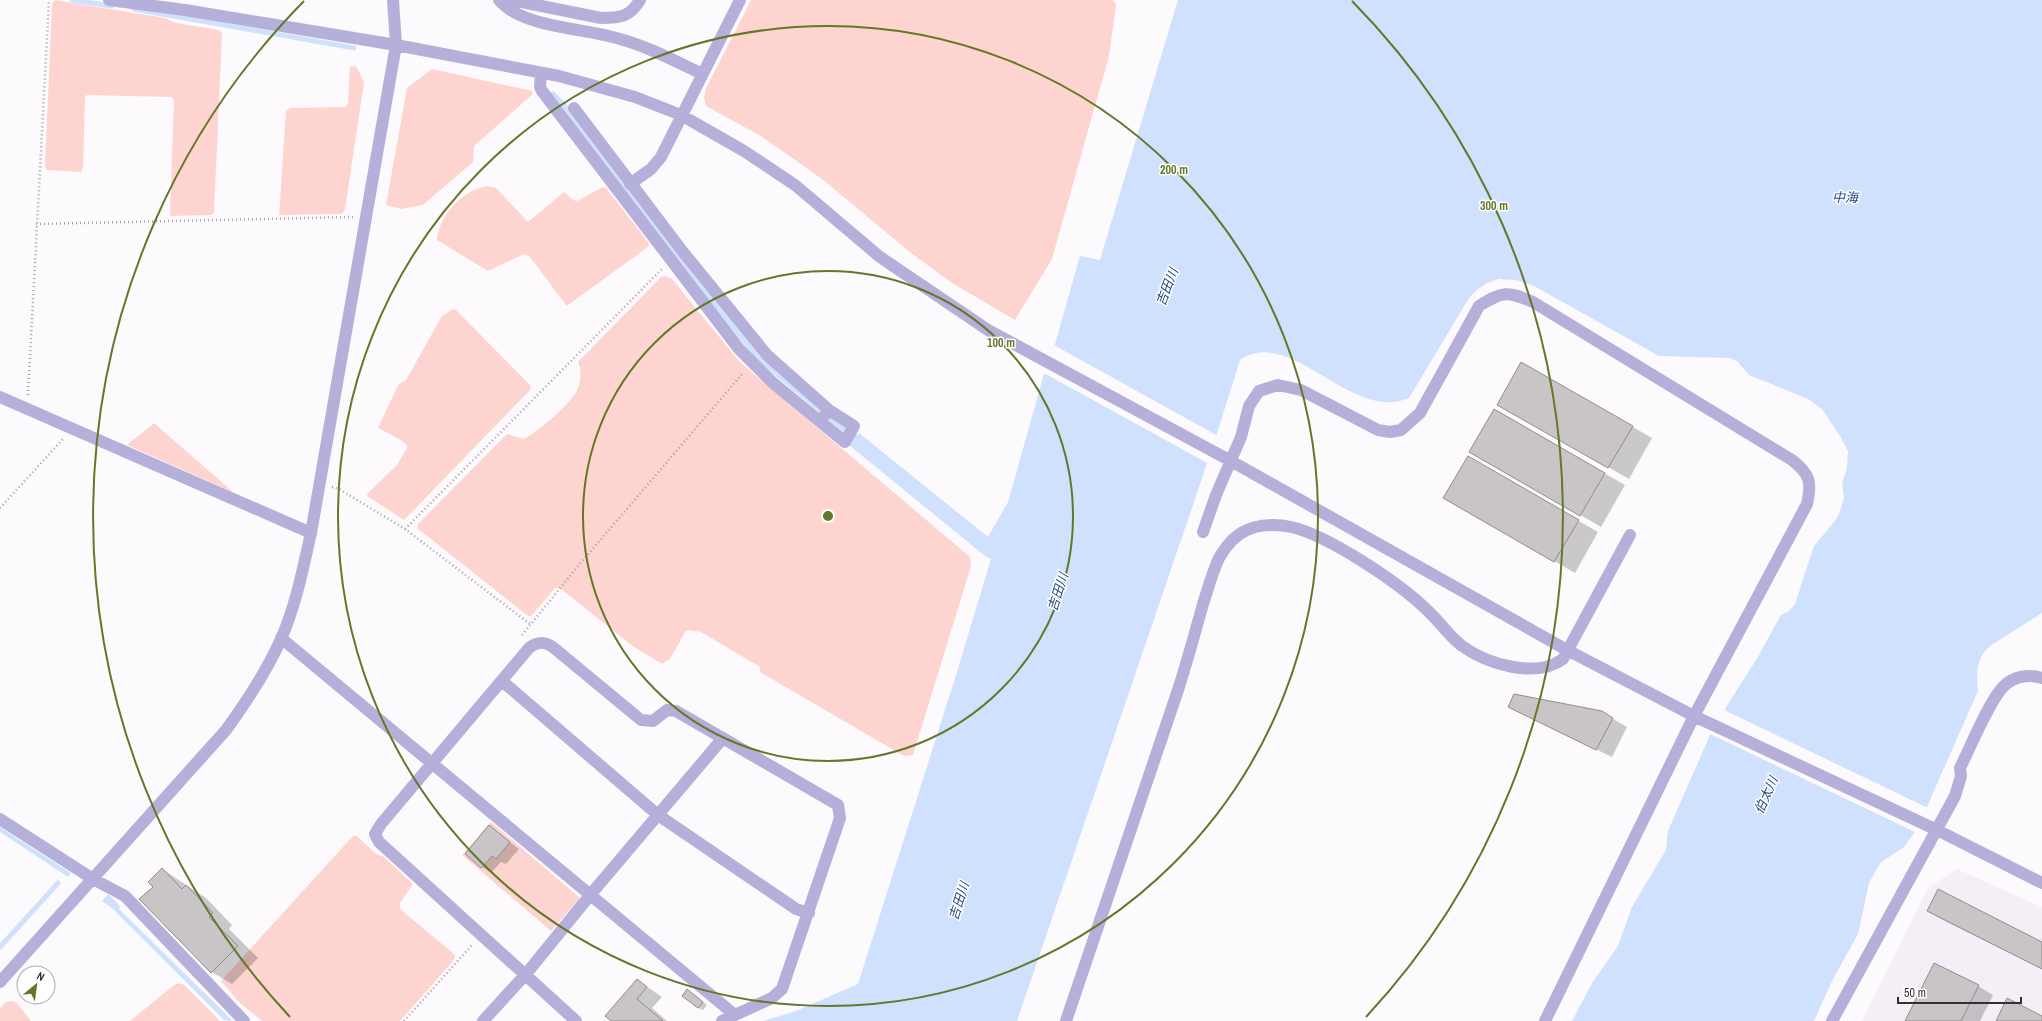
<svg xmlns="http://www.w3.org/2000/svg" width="2042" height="1021" font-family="'Archivo Narrow','Noto Sans JP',sans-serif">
  <rect width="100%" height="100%" fill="#fdfafd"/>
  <path fill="#f6eef7" d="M1957,869L2042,907V1021H1862L1928,888Z"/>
  <path fill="#fdd4cf" d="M55,0L165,18L176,23L219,30L222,34L214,213L212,215L170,216L174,100L172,97L87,95L85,97L83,167L81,172L47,170L45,166L52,4Z
    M751,0H1113L1116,5L1109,56L1052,259L1015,320L952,283L911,253L822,179L761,136L706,106L704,98L706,88Z
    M356,66L364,82L345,209L342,214L279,215L286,111L290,108L345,107L348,104L350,67Z
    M432,69L532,91L533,94L474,146L473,162L423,205L401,209L386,205L407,88Z
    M487,186L496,188L528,222L564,192L573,200L577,201L603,187L606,188L649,243L648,247L568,305H566L530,257L524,254L488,271L437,240C439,215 463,190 487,186Z
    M662,276H666L672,279L739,361L755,375L970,557L971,566L913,755L904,756L760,672V667L701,632L689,630L685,632L670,659L662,664L634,647L561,589L555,588L531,616H528L417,528L418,524L507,434L524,439C538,432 573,402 578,388C581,379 582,371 578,362Z
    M453,309L456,310L530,385L531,389L404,520L367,496L368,493L397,465L407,448V445L401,440L378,428L398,385L406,380L442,316Z
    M153,424H155L233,492L127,445Z
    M491,822L580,898L551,931L462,855Z
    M353,836H357L376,854L384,857L413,884L400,903V909L455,955L454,960L400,1021H262L239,1002L221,981Z
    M179,983L184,985L220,1021H130L174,985Z
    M12,1001L17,1003L31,1021H0V1008L6,1002Z"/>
  <path fill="#cfe1fc" d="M1178,0H2042V613L1990,646C1976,658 1976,674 1978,691L1922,818L1718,720L1759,655L1781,615L1789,611L1795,604L1814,546L1835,521L1839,514L1844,498L1842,484L1847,468L1848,451L1840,436L1822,409L1808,399L1749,375L1737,361L1729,358L1659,356L1534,286L1516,280L1499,279L1487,283L1477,290L1469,298L1409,398C1350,423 1292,325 1240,360L1213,446L1051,358L1080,256L1100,260Z
    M1046,367L1210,455L1017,1021H763L796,1011L858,984L957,672L991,559L985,556L849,445L854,433L857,435L859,433L988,537L1008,502Z
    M1713,728L1919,826L1904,847L1880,863L1869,883L1858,934L1832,981L1814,1021H1572L1592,983L1618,946L1632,907L1666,850L1668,831Z
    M0,827L71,873L68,877L0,832Z
    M108,894L120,906L119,909L233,1021L224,1020L113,909L102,901Z"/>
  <path fill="#fdfafd" d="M1052,344L1218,436L1214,448L1049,357Z
    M1044,366L1212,456L1209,464L1042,372Z
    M1722,709L1928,808L1924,819L1716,721Z
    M1711,728L1921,826L1917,833L1708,733Z"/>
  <path fill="#0003" d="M1522,363L1652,438L1629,479L1498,404Z
    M1494,410L1625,485L1601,527L1471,451Z
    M1468,457L1598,532L1575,573L1445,498Z
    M1509,707L1601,712L1627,727L1612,757Z
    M489,826L519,849L506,864L501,862L491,873L482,867Z
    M162,869L206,898L232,925L229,929L258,958L232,984L212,972L154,887Z
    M1928,911L2042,943V969L1943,920Z
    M637,980L662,997L652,1008L667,1021H613Z
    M1978,986L1993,995L1980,1021H1906Z
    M692,993L707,1005L703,1010L698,1008Z"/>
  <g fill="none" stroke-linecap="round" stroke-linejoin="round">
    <path stroke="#cfe1fc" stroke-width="5" d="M72,0L112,6
      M134,9L354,48
      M553,94L564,105L673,253L758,358L849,434
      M0,947L58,883"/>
  </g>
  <path fill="#c9c5c6" stroke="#918d8f" d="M1521,362L1633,426L1608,468L1497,405Z
    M1494,409L1605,473L1580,516L1469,452Z
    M1468,456L1579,520L1554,562L1443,498Z
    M1514,694L1602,711L1613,718L1596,750L1508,707Z
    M489,825L510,842L496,859L492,856L481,868L465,854Z
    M162,868L182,889L186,885L213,913L209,917L238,946L211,973L139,899L153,887L148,882Z
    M1938,889L2042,942V969L1927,911Z
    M1934,963L1979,985L1961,1021H1905Z
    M637,979L647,987L637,999L663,1021H611L605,1016Z
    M687,989L703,1002L698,1008L682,996Z
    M2007,998L2042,1016V1021H1996Z"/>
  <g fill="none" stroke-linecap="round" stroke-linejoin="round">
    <path stroke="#a3a1a3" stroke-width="2.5" stroke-dasharray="1 3" stroke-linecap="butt" d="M36,224L353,217
      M28,395L49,0
      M332,487L339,489L405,529L530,624
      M0,508L63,439
      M405,529L662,269
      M522,635L579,565L743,373
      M404,1021L472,945"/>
    <path stroke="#b5b0d9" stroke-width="12" d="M109,0L185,10L396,45L393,0
      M499,0C522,28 586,28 620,39C649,47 675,61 702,74
      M512,0L601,18C620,18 630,17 640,0
      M541,73L540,87L542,91L739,349L773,383L845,442L854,426L829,410
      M574,108L683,252L767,355L829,410L824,416
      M630,184L651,169L661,157L740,0
      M0,397L311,533
      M1203,532L1216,495L1241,437L1249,406L1259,391L1278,385L1301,390L1378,430L1390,432L1401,430L1420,413L1479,306C1503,291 1507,291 1533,302L1792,460C1810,474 1812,482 1807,504L1694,716L1545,1021
      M281,638L735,1015
      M502,681L658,815L796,909L809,913
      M0,819L93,879L125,896L244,1021
      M0,982L226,730C247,701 267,671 281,639C296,605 303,568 311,533L396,45L559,76L635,97L681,115L744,151L795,185L880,257L988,330L1231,461L1567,650L1694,716L1937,830L2042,883
      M483,1021L526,974L591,894L723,738
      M576,1021L379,842L375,834L381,824L529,648C538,641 545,641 554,648L641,720L653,721L667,710L676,711L838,805L840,818L782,989L772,998L722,1021
      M1066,1021C1103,911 1140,801 1178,690C1187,662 1195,633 1203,604C1208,589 1212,573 1219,558C1226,546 1235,535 1247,530C1260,524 1278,524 1291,527C1328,535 1401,584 1428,611C1440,622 1449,636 1462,646C1487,664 1536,679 1563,659L1630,535
      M1832,1021L1955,796L1961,776L1960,768C1970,748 1990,699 2004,686C2014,676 2029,674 2042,678"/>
  </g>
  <g fill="none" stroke="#637828" stroke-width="2">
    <circle cx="828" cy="516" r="245"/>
    <circle cx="828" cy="516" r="490"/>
    <path d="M290 1017A735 735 0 0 1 304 1M1352 1A735 735 0 0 1 1366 1017"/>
  </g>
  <g text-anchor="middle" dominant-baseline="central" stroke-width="3" stroke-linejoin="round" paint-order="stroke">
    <g font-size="13" font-style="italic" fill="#25497f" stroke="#fff">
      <text x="1845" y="197">中海</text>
      <text transform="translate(1167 287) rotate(-69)">吉田川</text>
      <text transform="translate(1058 592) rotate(-72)">吉田川</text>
      <text transform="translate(1766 795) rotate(-66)">伯太川</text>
      <text transform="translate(959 901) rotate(-72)">吉田川</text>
    </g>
  </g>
  <circle cx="828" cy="516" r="6" fill="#637828" stroke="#fff" stroke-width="2"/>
  <g font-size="12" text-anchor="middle" font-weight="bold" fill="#637828" stroke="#fff" stroke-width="3" stroke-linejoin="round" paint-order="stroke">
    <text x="1174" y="174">200 m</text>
    <text x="1494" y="210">300 m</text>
    <text x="1001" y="347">100 m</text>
  </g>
  <g transform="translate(36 985) rotate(29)"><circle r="19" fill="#ffffff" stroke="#adadad"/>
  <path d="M0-3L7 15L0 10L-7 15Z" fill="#637828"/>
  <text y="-6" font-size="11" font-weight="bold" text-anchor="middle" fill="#323132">N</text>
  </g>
  <path d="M1898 997v6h123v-6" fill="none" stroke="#323132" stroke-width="2"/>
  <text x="1904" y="997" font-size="12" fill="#323132" stroke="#ffffff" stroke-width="3" paint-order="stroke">50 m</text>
</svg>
